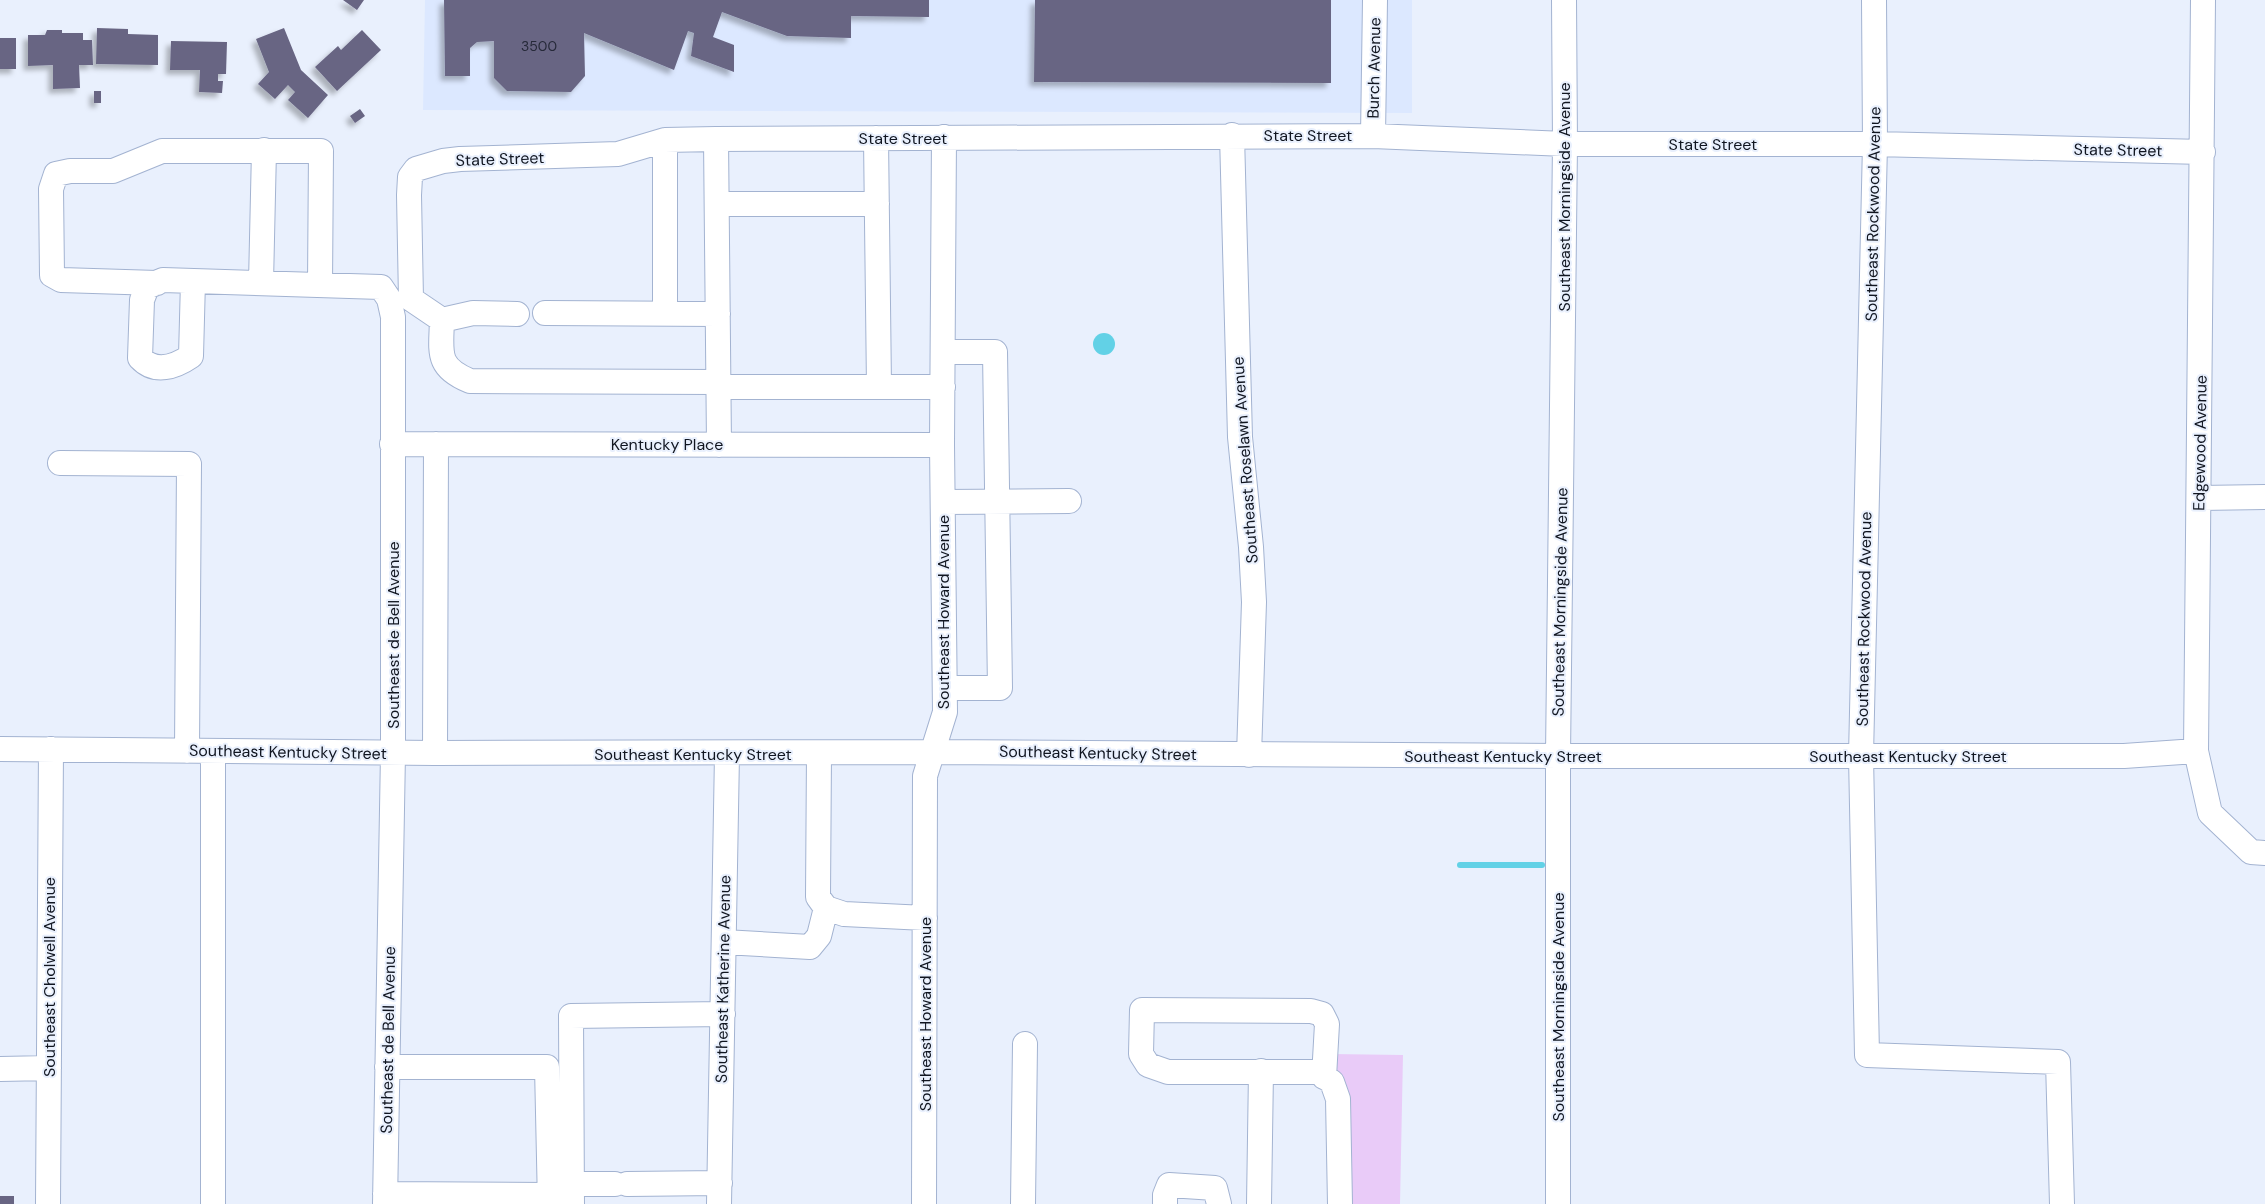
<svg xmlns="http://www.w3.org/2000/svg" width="2265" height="1204" font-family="'DM Sans',sans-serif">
  <defs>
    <filter id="shadow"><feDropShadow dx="-4.5" dy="4.5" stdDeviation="2.5" flood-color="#0004"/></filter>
  </defs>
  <rect width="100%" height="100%" fill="#e9f0fd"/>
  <path fill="#dce8ff" d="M425,0H1412V113L423,110Z"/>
  <path fill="#e9cbf8" d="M1331,1054L1403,1055L1400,1204H1342Z"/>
  <path fill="#62d1e6" d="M1093 344a11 11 0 1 1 22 0a11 11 0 1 1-22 0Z"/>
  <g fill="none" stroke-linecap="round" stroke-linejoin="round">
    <path stroke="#62d1e6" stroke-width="6" d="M1460,865H1542"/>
  </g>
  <path fill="#686583" filter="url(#shadow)" d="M343,0H364L357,10Z
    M444,0H929V17L851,16V38L787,36L722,12L713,37L734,45V72L691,56L694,33L688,31L674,70L584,33L585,76L571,92L507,91L494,78V41L477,42L470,48V76H445Z
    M1035,0H1331V83L1034,82Z
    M97,28L128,29V34L158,35V65L96,64Z
    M284,28L301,70L328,95L308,118L288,100L295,92L288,85L275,99L258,84L269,72L256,39Z
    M47,30H62V33H83V40H92L93,65H79L80,88L53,89V65L28,66V35H45Z
    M362,30L381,50L337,91L315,67L338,46L341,50Z
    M0,38H16V69H0Z
    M171,41L227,42L226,74H218V81H223L222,93L199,92L200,70H170Z
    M94,91H101V103H94Z
    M360,109L365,116L355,123L350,116Z
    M0,1196H14V1204H0Z"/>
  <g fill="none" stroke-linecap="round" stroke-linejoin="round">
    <defs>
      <path id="minor" d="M1874,0L1875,144L1861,756L1867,1055L2058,1062L2062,1204
        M2203,0L2196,751L2210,813L2251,852L2265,853
        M1232,135L1240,437L1251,547L1254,602L1249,755
        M1373,136L1375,0
        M876,138L879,387
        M716,139L719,445
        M717,204H877
        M193,281L191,356C175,367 155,374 140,358L142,300L147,287L163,280L381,287L389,299L393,317V753L385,1204
        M157,283L61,280L52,275L51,189L56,174L70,171H113L162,151H321L320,285
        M261,283L264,150
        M545,313L718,314
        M665,313V140
        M442,320L473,313L517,314
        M943,352H995L1000,688H945
        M718,382L470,381C436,367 441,353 442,320L411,299L409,195L410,177L416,169L443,161L460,159L618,154L665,140L716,139L1373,136L1565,144H1875L2203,152
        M718,387H943
        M392,444L942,445
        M60,463L189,464L187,751
        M2200,498L2265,497
        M943,502L1069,501
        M0,749L435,753L932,752L1558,756H2124L2196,751
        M213,751V1204
        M435,753L436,444
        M819,753L818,897L826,908L844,914L925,918
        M724,942L810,947L819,936L826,908
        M387,1067H547L550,1204
        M0,1069L49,1068
        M1324,1077L1327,1024L1322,1014L1311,1011L1142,1010L1141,1054L1148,1065L1168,1072H1318L1332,1082L1338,1099L1340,1204
        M572,1184H615
        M627,1184L720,1183
        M385,1194L550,1195
        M48,1204L51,749
        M572,1204L571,1016L723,1014
        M719,1204L727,754
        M924,1204L925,776L945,712L942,445L944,137
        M1023,1204L1025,1044
        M1165,1204V1195L1169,1185L1215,1188L1219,1204
        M1259,1204L1261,1071
        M1558,1204V756L1565,144L1564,0"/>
    </defs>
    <use href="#minor" stroke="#a3b3d1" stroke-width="26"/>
    <use href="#minor" stroke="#fff" stroke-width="24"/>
  </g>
  <g text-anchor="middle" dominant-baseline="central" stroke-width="4" stroke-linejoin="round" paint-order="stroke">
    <g font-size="14" fill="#262939">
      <text x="539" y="46">3500</text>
    </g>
    <g font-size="16" fill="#101520" stroke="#e9f0fd">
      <text transform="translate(1374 68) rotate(-89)">Burch Avenue</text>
      <text x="1308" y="135">State Street</text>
      <text x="903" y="138">State Street</text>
      <text x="1713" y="144">State Street</text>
      <text transform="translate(2118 150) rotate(1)">State Street</text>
      <text transform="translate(500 159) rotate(-2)">State Street</text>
      <text transform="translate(1564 197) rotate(-90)">Southeast Morningside Avenue</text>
      <text transform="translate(1873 214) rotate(-89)">Southeast Rockwood Avenue</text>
      <text transform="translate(2200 443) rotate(-89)">Edgewood Avenue</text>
      <text x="667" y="444">Kentucky Place</text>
      <text transform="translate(1245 460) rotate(-94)">Southeast Roselawn Avenue</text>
      <text transform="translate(1560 602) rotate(-89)">Southeast Morningside Avenue</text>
      <text transform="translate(943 612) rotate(-90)">Southeast Howard Avenue</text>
      <text transform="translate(1864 619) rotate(-89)">Southeast Rockwood Avenue</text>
      <text transform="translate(393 635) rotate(-90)">Southeast de Bell Avenue</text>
      <text transform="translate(288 752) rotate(1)">Southeast Kentucky Street</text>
      <text transform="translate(1098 753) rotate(1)">Southeast Kentucky Street</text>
      <text x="693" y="754">Southeast Kentucky Street</text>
      <text x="1503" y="756">Southeast Kentucky Street</text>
      <text x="1908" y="756">Southeast Kentucky Street</text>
      <text transform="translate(49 977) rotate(-90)">Southeast Cholwell Avenue</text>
      <text transform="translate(723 979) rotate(-89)">Southeast Katherine Avenue</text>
      <text transform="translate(1558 1007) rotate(-90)">Southeast Morningside Avenue</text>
      <text transform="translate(925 1014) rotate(-90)">Southeast Howard Avenue</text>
      <text transform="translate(388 1040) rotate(-89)">Southeast de Bell Avenue</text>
    </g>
  </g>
</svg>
